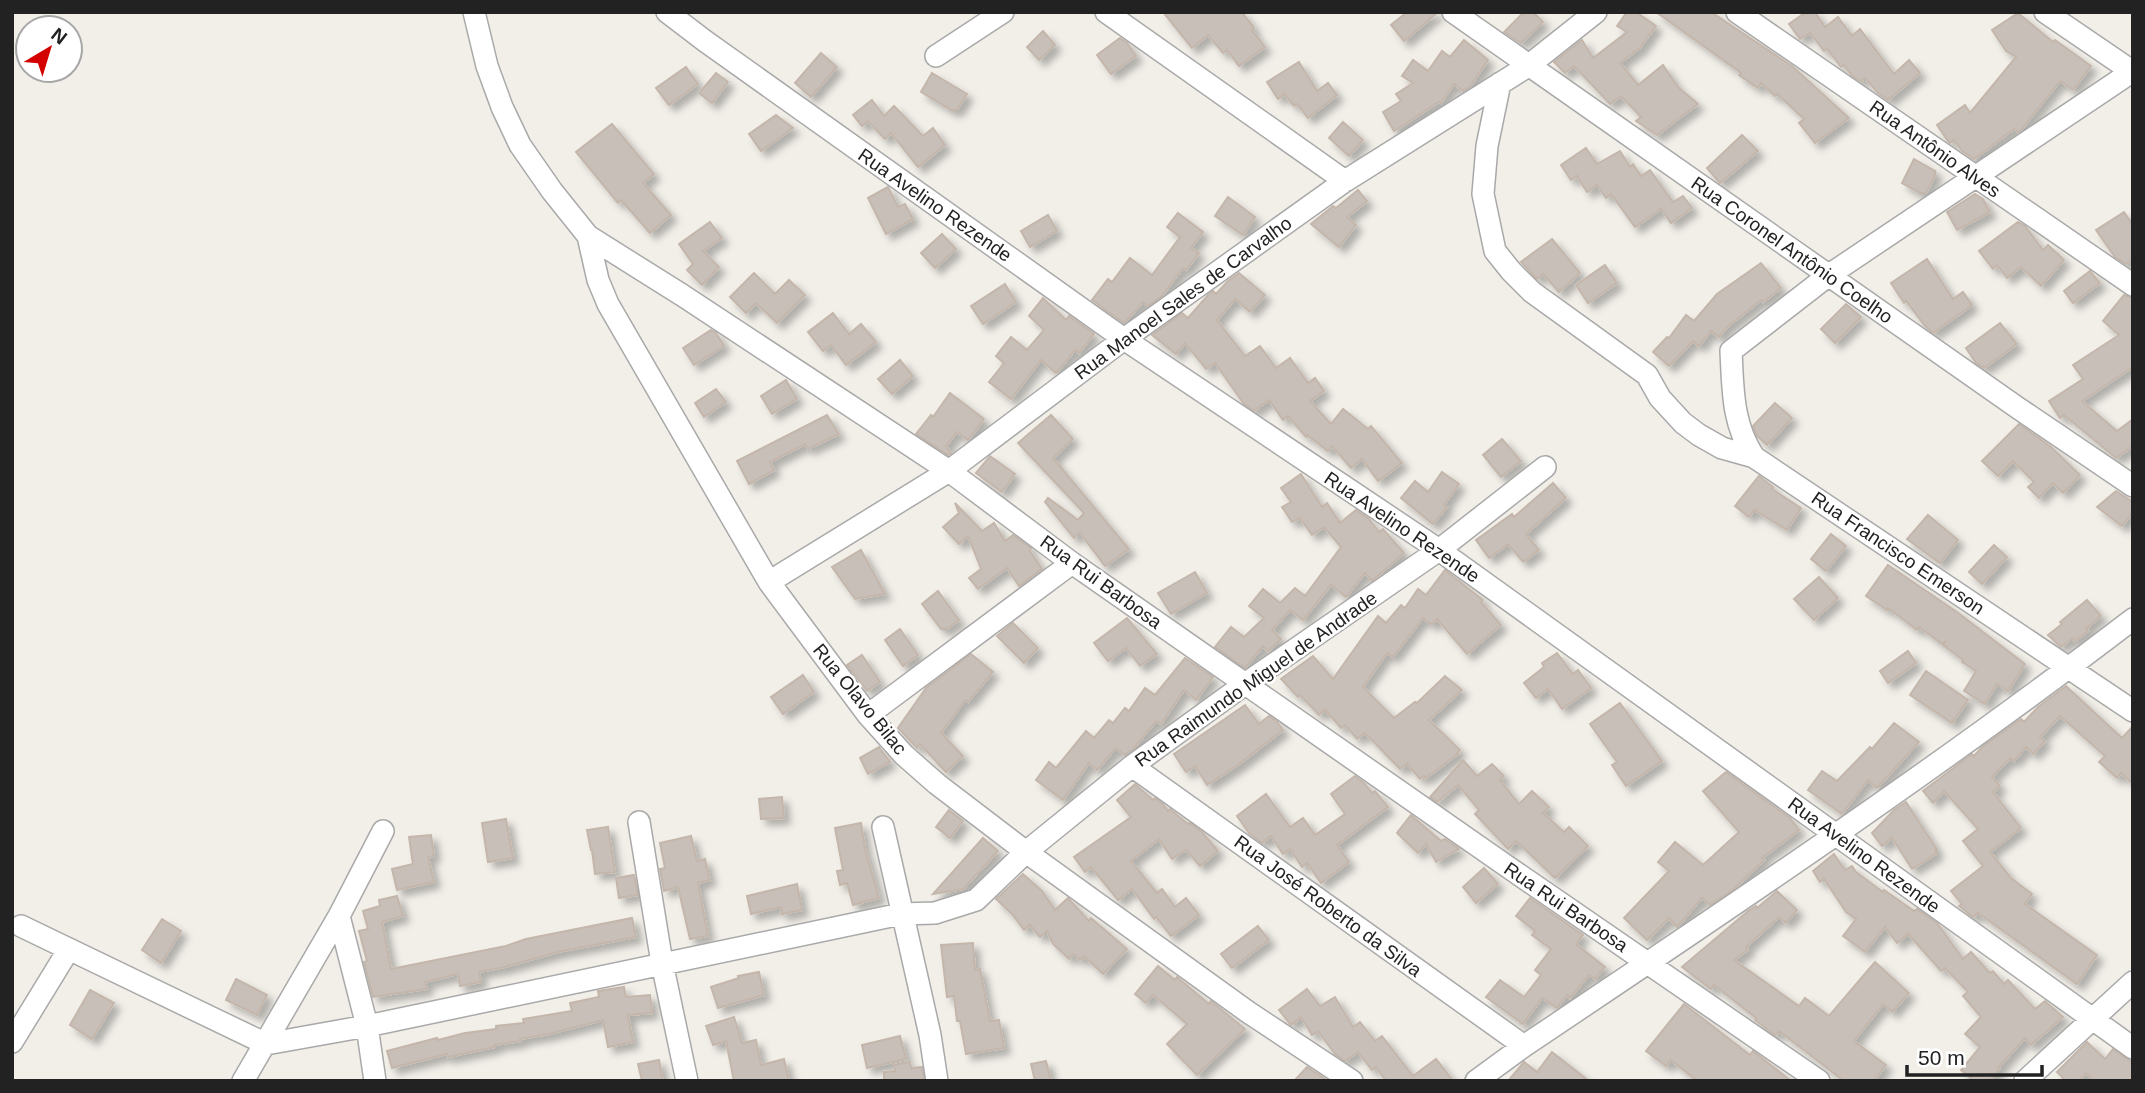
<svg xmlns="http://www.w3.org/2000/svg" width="2145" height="1093" font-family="Helvetica,sans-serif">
  <defs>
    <filter id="shadow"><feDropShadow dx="6" dy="6" stdDeviation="3.5" flood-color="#0004"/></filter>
  </defs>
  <rect width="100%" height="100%" fill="#f2efe9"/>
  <path fill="#c7bfb8" stroke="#c4b6ab" stroke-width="2" filter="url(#shadow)" d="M1163,12H1242L1254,28L1252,30L1265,47L1239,66L1227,50L1223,53L1208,35L1192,48Z
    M1407,12H1438L1404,41L1391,25Z
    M1524,12H1533L1543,22L1521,43L1504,32Z
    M1627,12H1636L1656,26L1640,48L1620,63L1638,85L1663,65L1678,87L1698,104L1657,135L1636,121L1641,117L1621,96L1610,104L1574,66L1565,73L1554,62L1582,40L1593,58L1627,32L1617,26Z
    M1656,12H1711L1792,66L1849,118L1815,143L1799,123L1804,119L1777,94L1775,96L1761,83L1758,88L1739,75L1741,73Z
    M1806,12H1815L1825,27L1838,17L1852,36L1860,29L1894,74L1909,60L1920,73L1888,100L1878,93L1865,78L1861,81L1852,76L1844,65L1841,67L1827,49L1824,51L1810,33L1800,39L1789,24Z
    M2018,13L2053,42L2055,40L2091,66L2073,90L2060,81L2021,130L2018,132L2014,129L1974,159L1962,151L1954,140L1950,143L1948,141L1937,125L1965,105L1970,113L2016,57L2006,51L1992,30Z
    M1043,31L1055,45L1039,60L1027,47Z
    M1120,38L1127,43L1136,56L1111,74L1097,55Z
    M1464,40L1488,60L1469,88L1463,91L1454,84L1441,103L1439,102L1394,131L1383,112L1401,101L1396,94L1413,83L1402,76L1413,60L1428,71L1442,51L1450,57Z
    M821,53L837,67L811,97L795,83Z
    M1299,62L1317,91L1328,83L1337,95L1308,118L1297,104L1294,106L1284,94L1278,99L1267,82Z
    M686,67L698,84L669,105L656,88Z
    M716,73L728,82L712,103L699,93Z
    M932,73L967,94L957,110H951L921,92Z
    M872,100L884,116L894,106L923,136L933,128L945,145L918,167L891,133L885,139L868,121L862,126L853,115Z
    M776,115L793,128L761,151L749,134Z
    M1343,122L1363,140L1349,156L1329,138Z
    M612,124L654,174L643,183L671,215L650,233L621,200L618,203L576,152Z
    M1742,135L1758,151L1720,183L1707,168Z
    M1586,148L1597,164L1620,151L1630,167L1633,164L1641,176L1650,170L1673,202L1683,196L1692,208L1671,223L1661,209L1635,227L1611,194L1606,198L1597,185L1587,192L1577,176L1571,180L1561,165Z
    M1914,159L1935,171V176L1926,193H1920L1902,183Z
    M888,187L898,207L905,204L913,219L886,234L868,198Z
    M1358,190L1367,201L1347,217L1356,225L1339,247L1311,224L1333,206L1336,208Z
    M1975,194L1983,199L1990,212L1957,230L1947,212Z
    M1228,197L1255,217L1243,235L1215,216Z
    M2124,212L2133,225V259L2126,264L2115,257L2096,230Z
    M1178,213L1203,232L1191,248L1199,253L1186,270L1183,268L1161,297L1148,306L1143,302L1124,323L1092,300L1108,279L1112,282L1130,258L1152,275L1180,237L1167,227Z
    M1048,215L1057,231L1030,247L1021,231Z
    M710,222L722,238L703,251L719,267L702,285L687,270L693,264L679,244Z
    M2018,222L2025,226L2043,250L2048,245L2064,260L2041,286L2021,267L2007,278L1997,265L1993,269L1979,251Z
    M942,234L956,249L935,268L921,253Z
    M1552,239L1580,273L1559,292L1543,274L1537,279L1521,262Z
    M1927,259L1953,299L1963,292L1972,305L1933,333L1925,326L1906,301L1904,303L1891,283Z
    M1761,263L1781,288L1763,302L1761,300L1727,327L1719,337L1711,331L1699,346L1693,341L1669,366L1653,352L1667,337L1669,338L1686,315L1694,321L1717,294Z
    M1605,265L1617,283L1588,303L1576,285Z
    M2090,271L2100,283L2073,303L2064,291Z
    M754,273L775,294L789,280L805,295L777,323L756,303L746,313L730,297Z
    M1239,273L1265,295L1250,312L1235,299L1217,320L1245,356L1260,346L1276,368L1290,358L1308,383L1315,378L1324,391L1310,401L1331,424L1343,409L1368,429L1371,426L1402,463L1378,481L1362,459L1351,468L1332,446L1328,451L1307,435L1306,437L1288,416L1283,420L1269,400L1254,411L1244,404L1215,363L1206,369L1185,343L1176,354L1152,335L1182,313L1188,318L1208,295L1213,291L1216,294L1228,281Z
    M1005,284L1016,302L983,324L971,306Z
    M2124,295L2133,298V367L2082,401L2117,431L2133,419V446L2116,458L2064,415L2060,418L2049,401L2083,379L2073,365L2119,335L2103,321Z
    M1043,298L1066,320L1069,316L1094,334L1079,353L1075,350L1056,373L1041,360L1011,399L989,382L1004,363L996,356L1011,337L1027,350L1044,330L1029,316Z
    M1846,304L1861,317L1835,343L1821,329Z
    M833,313L849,334L861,324L876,342L846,365L831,345L823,351L808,332Z
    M2000,323L2017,344L1984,368L1976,363L1966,348Z
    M711,330L716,333L724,346L694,365L683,348Z
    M900,360L913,376L892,394L878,379Z
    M786,380L797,399L772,414L761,396Z
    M716,389L726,402L704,417L695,403Z
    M950,393L984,419L968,440L957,432L946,446L951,453L948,455L916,434L931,415L933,417Z
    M1775,403L1792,418L1767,445L1757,436L1753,426Z
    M827,415L839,434L808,449L805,444L770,462L774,470L749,484L737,461Z
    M1051,415L1073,439L1053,458L1129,549L1105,566L1080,533L1074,538L1045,502L1048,498L1078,520L1084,513L1018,443Z
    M2019,424L2050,446L2080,475L2063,493L2053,483L2039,498L2028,487L2034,482L2013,461L1998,476L1982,461Z
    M1502,439L1521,461L1501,477L1483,455Z
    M990,456L1015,474L1002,492L976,473Z
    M1442,472L1459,484L1444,505L1447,507L1433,524L1401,498L1415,481L1428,492Z
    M1301,474L1322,507L1327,503L1340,523L1356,510L1369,519L1379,532L1383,529L1404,553L1372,581L1365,573L1346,597L1331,585L1303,620L1290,610L1272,630L1281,639L1268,651L1263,646L1245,668L1215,647L1231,627L1244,637L1264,618L1249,606L1263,589L1280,603L1295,588L1305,596L1341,547L1324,527L1312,535L1300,518L1292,522L1282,507L1291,502L1281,488Z
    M1759,476L1773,487L1772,489L1801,508L1787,530L1754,510L1749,517L1735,506Z
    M1553,483L1566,498L1526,534L1539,550L1523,562L1508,544L1489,558L1476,540L1512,514L1514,517Z
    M2116,491L2133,502V512L2122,526L2097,507Z
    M955,503L982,531L994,523L1005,541L1013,535L1031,548L1030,551L1042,569L1019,586L1007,568L978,589L969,578L981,569L968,536L959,544L943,527L959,513Z
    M1928,515L1958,540L1940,563L1907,539Z
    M1831,534L1846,546L1826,571L1811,559Z
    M1994,545L2007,557L1982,584L1969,572Z
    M861,550L885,594L855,599L832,567Z
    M1888,565L1957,612L2025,664L2008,691L1997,684L1985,704L1964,691L1976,671L1962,662L1963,660L1943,645L1946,641L1942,644L1919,627L1917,630L1888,608L1887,610L1866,596Z
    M1445,570L1483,600L1481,602L1501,625L1467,654L1437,619L1432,625L1423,618L1393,657L1387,653L1363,687L1394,718L1415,702L1417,703L1445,676L1462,690L1429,720L1460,750L1457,753L1458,754L1426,778L1424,776L1420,779L1407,764L1400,769L1365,733L1357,739L1345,725L1341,728L1325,710L1319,715L1300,695L1298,697L1281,679L1313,656L1333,679L1378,616L1386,623L1401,605L1405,608L1418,589L1426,595Z
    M1195,572L1207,593L1171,614L1158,593Z
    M1819,577L1838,598L1814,620L1794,599Z
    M938,591L959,620L947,629H941L922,604Z
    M2087,600L2101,616L2086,629L2088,631L2075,641L2072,638L2061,647L2048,635L2062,624L2060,622Z
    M1127,618L1157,654L1140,666L1126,648L1108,661L1094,643Z
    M1013,623L1038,648L1024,663L997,636Z
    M900,629L918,655L903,666L885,640Z
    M1908,651L1916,663L1888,683L1880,671Z
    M1557,653L1573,674L1578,670L1591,688L1562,709L1548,689L1536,698L1524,683L1544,667L1542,663Z
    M971,654L993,672L968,702L965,700L941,733L963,756L946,772L920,744L917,748L898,728L926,688Z
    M862,655L880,682L867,691L847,665Z
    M1185,658L1213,677L1196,700L1184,690L1161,724L1156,721L1133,749L1125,755L1116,748L1097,770L1089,763L1063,800L1036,780L1049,762L1056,768L1086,731L1094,738L1109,720L1113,723L1125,708L1129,711L1145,688L1155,695Z
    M1926,671L1968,700L1952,723L1910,695Z
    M803,675L814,692L783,714L771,697Z
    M2066,686L2122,738L2133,726V784L2121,773L2117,778L2099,762L2105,756L2060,716L2040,737L2045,741L2033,754L2026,747L2014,761L2010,758L1992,777L2000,786L1993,792L2021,828L1990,852L2011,878L2032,894L2025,904L2097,955L2077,984L1978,913L1973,917L1959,906L1962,904L1951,891L1983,866L1963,841L1978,829L1944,791L1933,803L1923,791L1972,754L1974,756L1982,747L2021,719L2024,722L2038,707Z
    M1620,703L1662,761L1626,786L1612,765L1617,762L1590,724Z
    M1245,705L1259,724L1269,716L1277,722L1283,730L1238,765L1207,785L1195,766L1186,772L1174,754Z
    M1894,723L1919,742L1877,788L1868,780L1842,814L1808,790L1822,771L1837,781L1870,747L1872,749Z
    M879,747L890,762L868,774L860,758Z
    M1463,760L1477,776L1492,764L1504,776L1500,780L1519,804L1532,791L1549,807L1543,813L1564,832L1569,827L1588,846L1555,878L1516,841L1508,849L1475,814L1479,810L1458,785L1437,802L1430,797Z
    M1726,772L1790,818L1799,830L1762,858L1764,860L1733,890L1710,905L1702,898L1677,927L1669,918L1647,940L1624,918L1669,871L1658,862L1675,842L1703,865L1739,832L1703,791Z
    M1355,776L1364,783L1372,793L1375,791L1388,807L1337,845L1349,862L1321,883L1307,863L1302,867L1290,849L1283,854L1271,836L1262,843L1249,833L1237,816L1266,794L1290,827L1303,818L1315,835L1345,814L1331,794Z
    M1135,784L1153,800L1155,798L1163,804L1168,811L1170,809L1188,824L1190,823L1202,832L1218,851L1200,866L1186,850L1172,859L1159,839L1131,861L1157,893L1162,889L1175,907L1186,898L1199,915L1171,936L1156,917L1154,919L1132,889L1118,900L1091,867L1085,872L1074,857L1131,817L1117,800Z
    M782,797L784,818L761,819L759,799Z
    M1906,802L1936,848V854L1912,869L1892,838L1882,846L1872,833L1894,810Z
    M949,810L963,821L950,838L936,827Z
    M1411,815L1441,841L1445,839L1459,849L1436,862L1426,844L1418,853L1397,833Z
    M506,819L513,858L488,862L482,823Z
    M861,823L865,849L879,898L853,905L847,883L840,885L837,871L843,870L835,828Z
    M608,827L615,872L595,874L592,850H591L587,830Z
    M431,835L434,856L428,857L434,882L397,890L392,869L413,864L409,837Z
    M691,836L697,861L705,859L710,880L698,883L708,936L690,939L678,887L664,891L660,869L665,868L660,843Z
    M983,838L998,851L963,889L933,894Z
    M1834,854L1845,870L1852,866L1856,872L1883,892L1884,890L1914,911L1917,909L1937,923L1963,959L1971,952L1990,973L1993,971L2004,984L2008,980L2035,1009L2045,1001L2063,1017L2031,1045L2025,1038L1998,1068L1999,1069L1990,1081H1974L1961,1070L1980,1047L1965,1034L1981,1017L1963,996L1968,992L1945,968L1941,971L1908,934L1897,943L1885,927L1865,952L1843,936L1856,919L1846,912L1824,879L1820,882L1813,871Z
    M1484,868L1498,884L1476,903L1463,887Z
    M1023,874L1042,891L1055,910L1068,898L1089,921L1091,918L1127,949L1103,974L1084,956L1080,960L1073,954L1069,959L1053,944L1047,931L1040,937L1030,925L1024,930L1012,914L996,899Z
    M634,875L638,895L619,898L616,878Z
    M797,884L802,910L782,914L781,907L751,914L747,896Z
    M1777,891L1797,910L1786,923L1779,917L1746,947L1748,950L1734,960L1799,1006L1805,998L1829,1016L1875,962L1909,993L1892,1012L1883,1004L1854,1041L1886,1065L1874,1081H1844L1779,1031L1775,1035L1755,1020L1756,1018L1714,985L1711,989L1682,967L1748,911L1756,906L1757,908Z
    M397,896L403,916L382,922L391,969L506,946L526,939L632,918L636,937L558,952L505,967L479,972L481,982L460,986L458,974L425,982L427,989L373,997L364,962L367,961L359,931L368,929L363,911L380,906L379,900Z
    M1530,898L1583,935L1576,944L1605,967L1595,979L1589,975L1570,998L1567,995L1557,1008L1542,998L1523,1024L1486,997L1500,980L1524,997L1541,975L1535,970L1551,949L1532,935L1535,931L1516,916Z
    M162,919L181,931L161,963L142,950Z
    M1258,926L1269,940L1232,968L1221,954Z
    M973,943L975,970L980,969L990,1021L999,1020L1004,1048L966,1054L960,1021H957L954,996L947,997L941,945Z
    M1158,966L1175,980L1177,977L1209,1004L1211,1001L1245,1029L1197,1075L1167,1044L1187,1024L1153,995L1146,1003L1135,994Z
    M759,972L764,995L718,1008L711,987L739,978L738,976Z
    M236,979L267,995L257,1015L226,1000Z
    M624,987L626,997L650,995L652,1013L628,1015L633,1042L608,1047L603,1020L549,1034L520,1039L521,1041L495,1045V1047L448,1057L447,1054L392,1068L387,1051L437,1038L438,1040L465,1033L496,1029V1026L524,1023L523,1019L572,1011L570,1003L599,997L598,991Z
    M1307,989L1320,1006L1335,997L1353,1027L1360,1022L1375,1041L1382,1036L1413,1076L1436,1059L1453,1081H1386L1376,1067L1372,1070L1358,1052L1345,1061L1335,1054L1318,1031L1312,1035L1301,1017L1291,1025L1279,1010Z
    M90,990L114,1003L92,1039L70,1025Z
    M1684,1004L1750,1055L1753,1051L1791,1081H1697L1671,1060L1666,1066L1646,1051Z
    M734,1017L742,1043L756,1040L761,1065L784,1059L789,1081H734L726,1041L713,1045L706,1026Z
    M900,1036L906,1059L867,1068L862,1045Z
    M2087,1042L2105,1059L2113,1049L2133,1063V1081H2095L2086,1073L2079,1081H2066L2057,1072Z
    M1552,1052L1589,1081H1508L1524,1062L1537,1072Z
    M659,1060L663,1081H642L638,1064Z
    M1046,1061L1051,1081H1035L1031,1064Z
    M910,1062L911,1068L922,1067L924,1081H884V1072L895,1071L894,1065Z
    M1307,1067L1325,1079L1327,1081H1294Z"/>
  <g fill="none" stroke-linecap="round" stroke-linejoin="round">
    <defs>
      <path id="street" d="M474,12L487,66L502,107L520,145L552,191L588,236L682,295L949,471L1072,563L1508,867L1819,1081
        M667,12L705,41L1124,339L1439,550L2133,1048
        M1106,12L1345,181
        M1453,12L2018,408L2133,486
        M1737,12L2133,285
        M2045,12L2133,72
        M936,56L1003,12
        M2133,71L1829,275L1731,351C1733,390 1732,423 1754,457L2133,711
        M1500,83L1487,146L1483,194L1495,251L1511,271L1532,292L1647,375L1660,398L1683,423L1699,435L1722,448L1754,457
        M588,236L598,280L608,304L769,582L868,715L904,755L937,784L1026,852L1248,1012L1352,1081
        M769,582L949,471L1124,339L1345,181L1528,66L1596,12
        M868,715L1072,563
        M1132,766L1524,1046
        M639,822L662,963L687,1081
        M883,827L930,1035L937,1081
        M339,916L367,1026L375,1081
        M21,926L266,1044L367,1026L901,914L935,913L976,900L1026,852L1132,766L1245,684L1439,550L1545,467
        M12,1042L69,949
        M243,1081L339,916L383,831
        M1476,1081L1524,1046C1730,908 1936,770 2133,619
        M2025,1081L2133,982"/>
    </defs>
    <use href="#street" stroke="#a9a9a9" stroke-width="24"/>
    <use href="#street" stroke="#fff" stroke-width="21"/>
  </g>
  <g text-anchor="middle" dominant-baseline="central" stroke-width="5" stroke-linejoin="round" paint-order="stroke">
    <g font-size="19" fill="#222" stroke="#fff">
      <text transform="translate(1935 149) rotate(35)">Rua Antônio Alves</text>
      <text transform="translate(935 205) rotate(35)">Rua Avelino Rezende</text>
      <text transform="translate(1792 250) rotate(35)">Rua Coronel Antônio Coelho</text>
      <text transform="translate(1183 298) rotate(-36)">Rua Manoel Sales de Carvalho</text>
      <text transform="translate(1402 527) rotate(34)">Rua Avelino Rezende</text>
      <text transform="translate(1898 553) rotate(34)">Rua Francisco Emerson</text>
      <text transform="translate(1101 582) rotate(36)">Rua Rui Barbosa</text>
      <text transform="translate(1256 679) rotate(-35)">Rua Raimundo Miguel de Andrade</text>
      <text transform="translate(860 699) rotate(51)">Rua Olavo Bilac</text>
      <text transform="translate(1864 855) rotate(36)">Rua Avelino Rezende</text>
      <text transform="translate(1328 906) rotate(36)">Rua José Roberto da Silva</text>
      <text transform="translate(1566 907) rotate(34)">Rua Rui Barbosa</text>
    </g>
  </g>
  <rect width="2145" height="1093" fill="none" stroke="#222222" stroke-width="28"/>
  <g transform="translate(49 49) rotate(38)"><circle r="33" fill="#ffffff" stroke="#a7a7a7" stroke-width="2"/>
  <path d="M0-5L12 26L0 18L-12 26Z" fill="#d40000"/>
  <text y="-10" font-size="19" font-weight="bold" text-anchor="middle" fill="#222222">N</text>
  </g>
  <path d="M1907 1065v10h135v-10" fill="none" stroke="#222222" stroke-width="3.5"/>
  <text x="1918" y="1065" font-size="21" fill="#222222" stroke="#ffffff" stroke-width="5" paint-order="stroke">50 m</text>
</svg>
